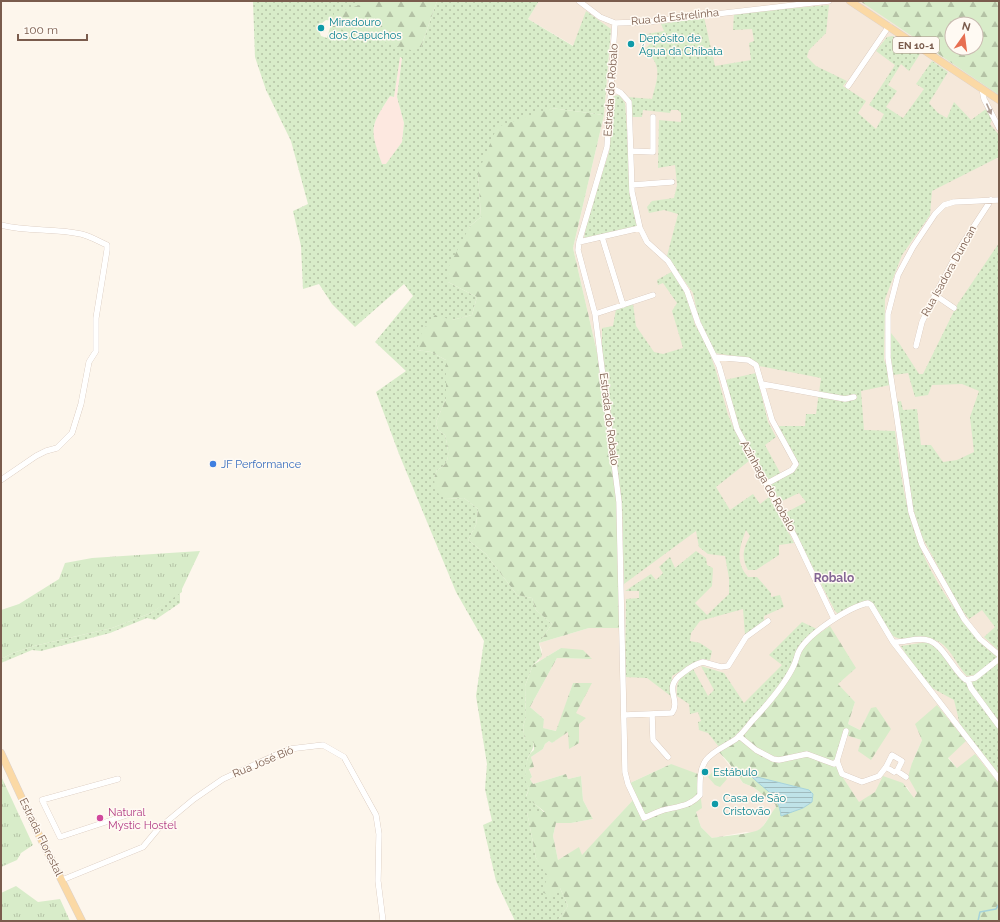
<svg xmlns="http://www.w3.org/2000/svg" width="1000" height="922" font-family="Raleway,sans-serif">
  <defs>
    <pattern id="grass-dots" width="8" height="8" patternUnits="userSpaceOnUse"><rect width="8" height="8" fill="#d8ecc9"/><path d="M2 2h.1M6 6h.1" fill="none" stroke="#b4c2a5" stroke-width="1.8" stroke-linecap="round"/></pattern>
    <pattern id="forest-firs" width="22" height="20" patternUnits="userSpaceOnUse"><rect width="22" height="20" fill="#d8ecc9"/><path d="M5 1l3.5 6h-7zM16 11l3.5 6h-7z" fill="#b4c2a5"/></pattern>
    <pattern id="park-tufts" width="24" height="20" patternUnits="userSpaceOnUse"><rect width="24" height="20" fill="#d8ecc9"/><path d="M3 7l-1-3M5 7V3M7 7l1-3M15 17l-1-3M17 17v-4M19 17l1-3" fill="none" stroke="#b4c2a5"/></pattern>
    <pattern id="water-rules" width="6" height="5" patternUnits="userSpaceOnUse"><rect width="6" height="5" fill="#bfe3e8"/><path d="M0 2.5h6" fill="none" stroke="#a0bbbe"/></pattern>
  </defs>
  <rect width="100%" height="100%" fill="#fdf6ec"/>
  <path fill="#f5e8da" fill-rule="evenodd" d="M539,1H999V784L957,768L948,757L922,740L912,763L917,794L914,799L907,787L875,792L859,803L836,767L847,735L861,740L871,759V709L860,730L848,724L855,702L837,684L792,673L719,752L743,783L753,787L775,804L776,807L761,829L752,833L746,832L712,838L701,827L696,812L701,801L671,764L630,783L633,800L582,856L579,848L558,860L553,836L556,823H571L593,819L583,800L581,776L568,779L566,774L533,784L530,779L532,777L529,769L533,767L531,757L543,749L545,744L549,741L552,743L568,731L576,713L573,683L557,731L542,728L544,719L530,707L557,658L591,659L561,648L533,665L539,661L542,650L539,643L589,628H623L599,361L573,248L604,115L611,33V29L574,46L528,19ZM952,24H976V48H952Z"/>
  <path fill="#fde8e0" d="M399,57L402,58L397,97L404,123L402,142L386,165L382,164L372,136L376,118L390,96L394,97Z"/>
  <path fill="url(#grass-dots)" fill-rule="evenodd" d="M253,1H360L361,4L421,47L437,1H539L528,19L573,46L586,11L611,29L604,115L551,108L478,173L481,217L470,226L448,282L477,297L472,315L452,320L417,350L431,352L446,360V399L436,422L438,430L445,435C448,449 453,463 437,470L434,478L446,499L464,498L478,509L476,525L468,540L486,554L517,595L532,598L536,610L552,624L539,643L542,656L533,665L525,686L526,717L523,727L525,740L534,741C534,752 528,753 527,762C525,770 525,782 529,789L526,796L545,813L527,812L536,858L560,888L568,906L557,921H515L496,881L483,825L492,821L485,789L487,764L476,696L484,641L456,592L399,454L376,392L406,371L375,342L413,296L404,284L355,327L332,304L319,284L303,289L301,246L293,211L308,204L291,141L266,90L255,57ZM326,20L332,21L327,38L321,36C318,28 319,25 326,20ZM400,57L402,58L397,97L404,123L402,142L386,164H382C370,129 369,128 390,96L394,97Z
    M829,5L826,33L809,50L807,57L816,66L847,81L843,86L866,101L858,113L876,129L884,114L869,105L895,65L876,51L887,37L893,36L898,39L920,54L909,71L901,64L888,85L897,91L886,107L903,118L924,89L916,84L932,61L948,72L929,103L938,113L947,118L954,102L971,120L986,109L992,120L990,124L999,135V157L932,191L930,215L902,255L885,299L884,360L890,373V385L861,391L864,430L895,431C899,462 903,494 912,524C927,575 960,621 997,657L975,675L967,676C957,666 950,646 937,641C923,635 903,644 892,635C881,626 882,609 869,603L839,615L835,611L785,513L806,502L799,493L780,502C768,476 750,454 738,427C732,412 729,395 725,380L756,373L768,422L776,437L765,445L783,478L796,465L778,426H805L806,414H816L821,378L759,366L739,357L715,353L699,321L693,293L667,256L678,214L664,210L649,213L647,207L652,201L674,198L677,185L675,165L658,168L659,120L681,122V113L678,110H671L670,113L643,110L642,117H631L627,97L652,99C657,78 664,65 644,50L651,43L647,34L664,31L661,24L704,17L715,66L751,60L749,43L754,41L752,29L733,30L734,13Z
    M619,95L625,103L632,206L637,226L584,239L587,220L609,152L614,96Z
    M999,243V651L984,637L995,627L982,610L969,619L959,606L918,529L912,503L896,402L901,401L903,410L917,409L921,445H931L943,462L957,460L974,452L970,417L979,391L962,384L932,385L928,395L915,397L908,373L893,375L889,354L891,333L899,343L919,374H923L957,305Z
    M673,271L686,291L695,325L707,345L716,371L728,415L749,461L716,487L730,510L753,494L760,504L769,497L794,543L779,545V555L756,570H748C741,557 743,549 750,536L746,530C739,548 735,562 748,577H757L771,593V597L780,595L784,607L764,616V622L745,635L743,609L700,621L691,633L690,641L700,643L712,651L710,660L701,659L672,676V697L647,678L625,677L626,599L639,598V591H625L651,574L656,580L663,573L659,567L670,557L675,568L696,551L706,558L707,565L713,568L712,586L695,603L707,615L729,594V578L725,556L708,554L699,547L696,531L624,584L622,504L602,352V328L613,326L616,309L633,304L636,326L654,352L663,354L683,348L672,311L677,303L663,283L658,285L657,280Z
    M180,592V603L155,620L147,618L110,633L41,651L32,650L1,663V659L13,653L34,646L112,628L151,613Z
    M802,622L817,629L797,649L789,671L760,711L734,737L719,747L708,733L699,730L698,722L701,721L698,712L690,714L689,704L677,696C676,680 680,678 692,667L708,696L714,690L701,666L724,673L744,703L782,665L769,655Z
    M927,642L938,649L967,679L999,663V777L960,725L954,700L932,688L916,670L901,646Z"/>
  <path fill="url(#forest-firs)" fill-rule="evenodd" d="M360,1H437L421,47L414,51L333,27L334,13L360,5Z
    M860,1H999V95ZM952,24H976V48H952Z
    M551,108L604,115L573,248L599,361L622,504L623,628H589L539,643L552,624L536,610L532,598L517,595L486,554L468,540L476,525L478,509L464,498L446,499L435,491L434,478L437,470C453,463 448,449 445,435L438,430L436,422L446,399V360L431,352L417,350L422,331L435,315L452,320L472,315L477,297L448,282V268L470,226L481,217L478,173L497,127Z
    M830,626L856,668L838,684L855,702L848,724L860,730L871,708L876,707L891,729L871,760L858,751L861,740L846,735L836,767L859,802L875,792L883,776L903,783L914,798L917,793L908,777L912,763L922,740L915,724L937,705L966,741L948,758L957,768L975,754L999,784V921H557L568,906L560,888L552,897L542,892L548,876L536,858L527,812H545L526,797L529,789C523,780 524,757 534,750V742L525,740L523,727L526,717L525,686L533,665L561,648L583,650L592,659L557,658L530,707L544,719L543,728L556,731L573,683H592L576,713L586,718L579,724V743L569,749L568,732L552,743L549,741L545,744L543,749L531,757L534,767L529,769L532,777L530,779L533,784L566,774L568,779L581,776L583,800L593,819L571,823H556L553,836L558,860L579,847L582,855L633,800L630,783L671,764L698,774L702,808L696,812L701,827L712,838C722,836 757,834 761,828C766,824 771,813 776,807L775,804L753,787L743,783L729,763L719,752L737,741L792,673L802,651L810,640ZM753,776L809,790L813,794L812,802L803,808L781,816C781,812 781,807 780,804C774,792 760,786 753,776Z"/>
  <path fill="url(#park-tufts)" d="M200,551L182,589V592L151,613L112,628L34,646L13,653L1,659V610L19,604L59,579L65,563L92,558Z
    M1,776L33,845L21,853L17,860L1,867Z
    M16,886L38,902L60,899L70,921H1V893Z"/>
  <path fill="#d8ecc9" d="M717,767L727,779L720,787L715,785L708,777Z"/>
  <path fill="url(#water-rules)" stroke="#a5d3da" d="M753,776L809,790L813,794L812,802L803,808L781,816C779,795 766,791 752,777Z"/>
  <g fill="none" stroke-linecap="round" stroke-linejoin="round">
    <path stroke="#a5d3da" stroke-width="1.5" d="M978,921L980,912L996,909L999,904"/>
    <defs>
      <path id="minor" d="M579,1L600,17L615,23L647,22L829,1
        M615,23L607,147L579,242L578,250L595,314L619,502L625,772L628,784L644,818C652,815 660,810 668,809C682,806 691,805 700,795C700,783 699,770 706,760C714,750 726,746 736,739C742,734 747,727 752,721C767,705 785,685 794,665C796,661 797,655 799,651C809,633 849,607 868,603L871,605L893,642C904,643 916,637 927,640C943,643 953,671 966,680L975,678L999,659
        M848,86L889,26
        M612,88L621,93L629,102L632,192L640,228L647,242L668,261L687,291L698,323L719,366L737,429L795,537L834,619
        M982,89L984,99L999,128
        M631,151L653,152V117
        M632,185L672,182
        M999,200L954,202L944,205L935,214L913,247L898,275L888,314V358L911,512L922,545L964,619L980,639L999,655
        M1,225C28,232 54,228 81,234C90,236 98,241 107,245V250L96,318V351L89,362L81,404L72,433L57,448L46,451L36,456L1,480
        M602,237L623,305
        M579,242L640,228
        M935,295L954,308
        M595,314L653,295
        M916,346L922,322L935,295L961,246L991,200
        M715,357L748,360L756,365L772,420L796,464L792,470L766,484
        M762,384L845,399L854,397
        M893,642L999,779
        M968,680L971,688L999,726
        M652,714L653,740L668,757
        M625,715L672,713C682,699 661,688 683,673C689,668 695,664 703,662L721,667L728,666L746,637L768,621
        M739,736L756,750L773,759L779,760L807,754L834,764L837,761L846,731
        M837,761L842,774L862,782L879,776L886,767
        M894,772L886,767L892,755L902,761L897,771L906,777
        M118,779L42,800L60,837L127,815
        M62,880L143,847L158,829L194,799L223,779L289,749L323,745L344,757L376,815L379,834L378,881L383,921"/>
      <path id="major" d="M850,1L999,100
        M1,753L37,831L82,921"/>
    </defs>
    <use href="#minor" stroke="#d1beb0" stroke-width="6"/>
    <use href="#major" stroke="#dad1cd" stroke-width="8"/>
    <use href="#minor" stroke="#fff" stroke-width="5.5"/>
    <use href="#major" stroke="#fbd9a5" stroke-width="7"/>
  </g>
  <defs><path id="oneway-solid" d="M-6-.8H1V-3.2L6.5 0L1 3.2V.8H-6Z"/></defs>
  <use fill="#af9d94" href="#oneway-solid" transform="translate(989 109) rotate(66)"/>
  <g fill="#0f9aa8" stroke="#fffaf3" stroke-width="1.5">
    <circle cx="321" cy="28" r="4"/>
    <circle cx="631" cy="44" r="4"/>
    <circle cx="705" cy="772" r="4"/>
    <circle cx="715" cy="804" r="4"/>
  </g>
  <circle fill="#3f7fe0" stroke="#fffaf3" stroke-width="1.5" cx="213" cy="464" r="4"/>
  <circle fill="#d1479c" stroke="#fffaf3" stroke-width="1.5" cx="100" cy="818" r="4"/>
  <g text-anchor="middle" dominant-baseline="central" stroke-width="3" stroke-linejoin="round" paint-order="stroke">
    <rect fill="#fffaf3" stroke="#a28b7f" stroke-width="1" x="893" y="37" width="46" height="16" rx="3"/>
    <g font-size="10" font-weight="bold" fill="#7a5c4d">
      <text x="916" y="45">EN 10-1</text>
    </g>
    <g font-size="11" fill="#7a5c4d" stroke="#fffaf3">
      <text transform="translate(675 17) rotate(-6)">Rua da Estrelinha</text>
      <text transform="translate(611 90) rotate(-86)">Estrada do Robalo</text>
      <text transform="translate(949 271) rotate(-61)">Rua Isadora Duncan</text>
      <text transform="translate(609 419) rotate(83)">Estrada do Robalo</text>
      <text transform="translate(768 486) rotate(61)">Azinhaga do Robalo</text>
      <text transform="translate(263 762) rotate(-23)">Rua José Bió</text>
      <text transform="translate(41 837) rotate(64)">Estrada Florestal</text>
    </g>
    <g font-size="11" fill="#0d838f" stroke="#fffaf3" text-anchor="start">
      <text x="329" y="22">Miradouro<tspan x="329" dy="13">dos Capuchos</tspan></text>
      <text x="639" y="38">Depósito de<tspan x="639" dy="13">Água da Chibata</tspan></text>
      <text x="713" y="772">Estábulo</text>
      <text x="723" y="798">Casa de São<tspan x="723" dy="13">Cristovão</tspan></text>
    </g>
    <g font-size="11" fill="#366cbe" stroke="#fffaf3" text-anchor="start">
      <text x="221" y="464">JF Performance</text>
    </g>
    <g font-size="11" fill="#b23c85" stroke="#fffaf3" text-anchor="start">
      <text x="108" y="812">Natural<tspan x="108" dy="13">Mystic Hostel</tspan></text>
    </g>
    <g font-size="12" font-weight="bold" fill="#846695" stroke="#fffaf3">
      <text x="834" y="578">Robalo</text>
    </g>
  </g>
  <rect width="1000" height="922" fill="none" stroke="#7a5c4d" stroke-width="4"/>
  <g transform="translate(964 36) rotate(14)"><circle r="19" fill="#fffaf3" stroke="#cabbb1"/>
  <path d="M0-3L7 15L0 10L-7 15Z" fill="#e76f51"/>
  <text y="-6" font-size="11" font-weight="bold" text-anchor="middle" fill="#7a5c4d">N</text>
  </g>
  <path d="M18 34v6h69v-6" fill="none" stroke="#7a5c4d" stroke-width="2"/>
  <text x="24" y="34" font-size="12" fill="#7a5c4d" stroke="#fffaf3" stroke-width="3" paint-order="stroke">100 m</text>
</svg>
